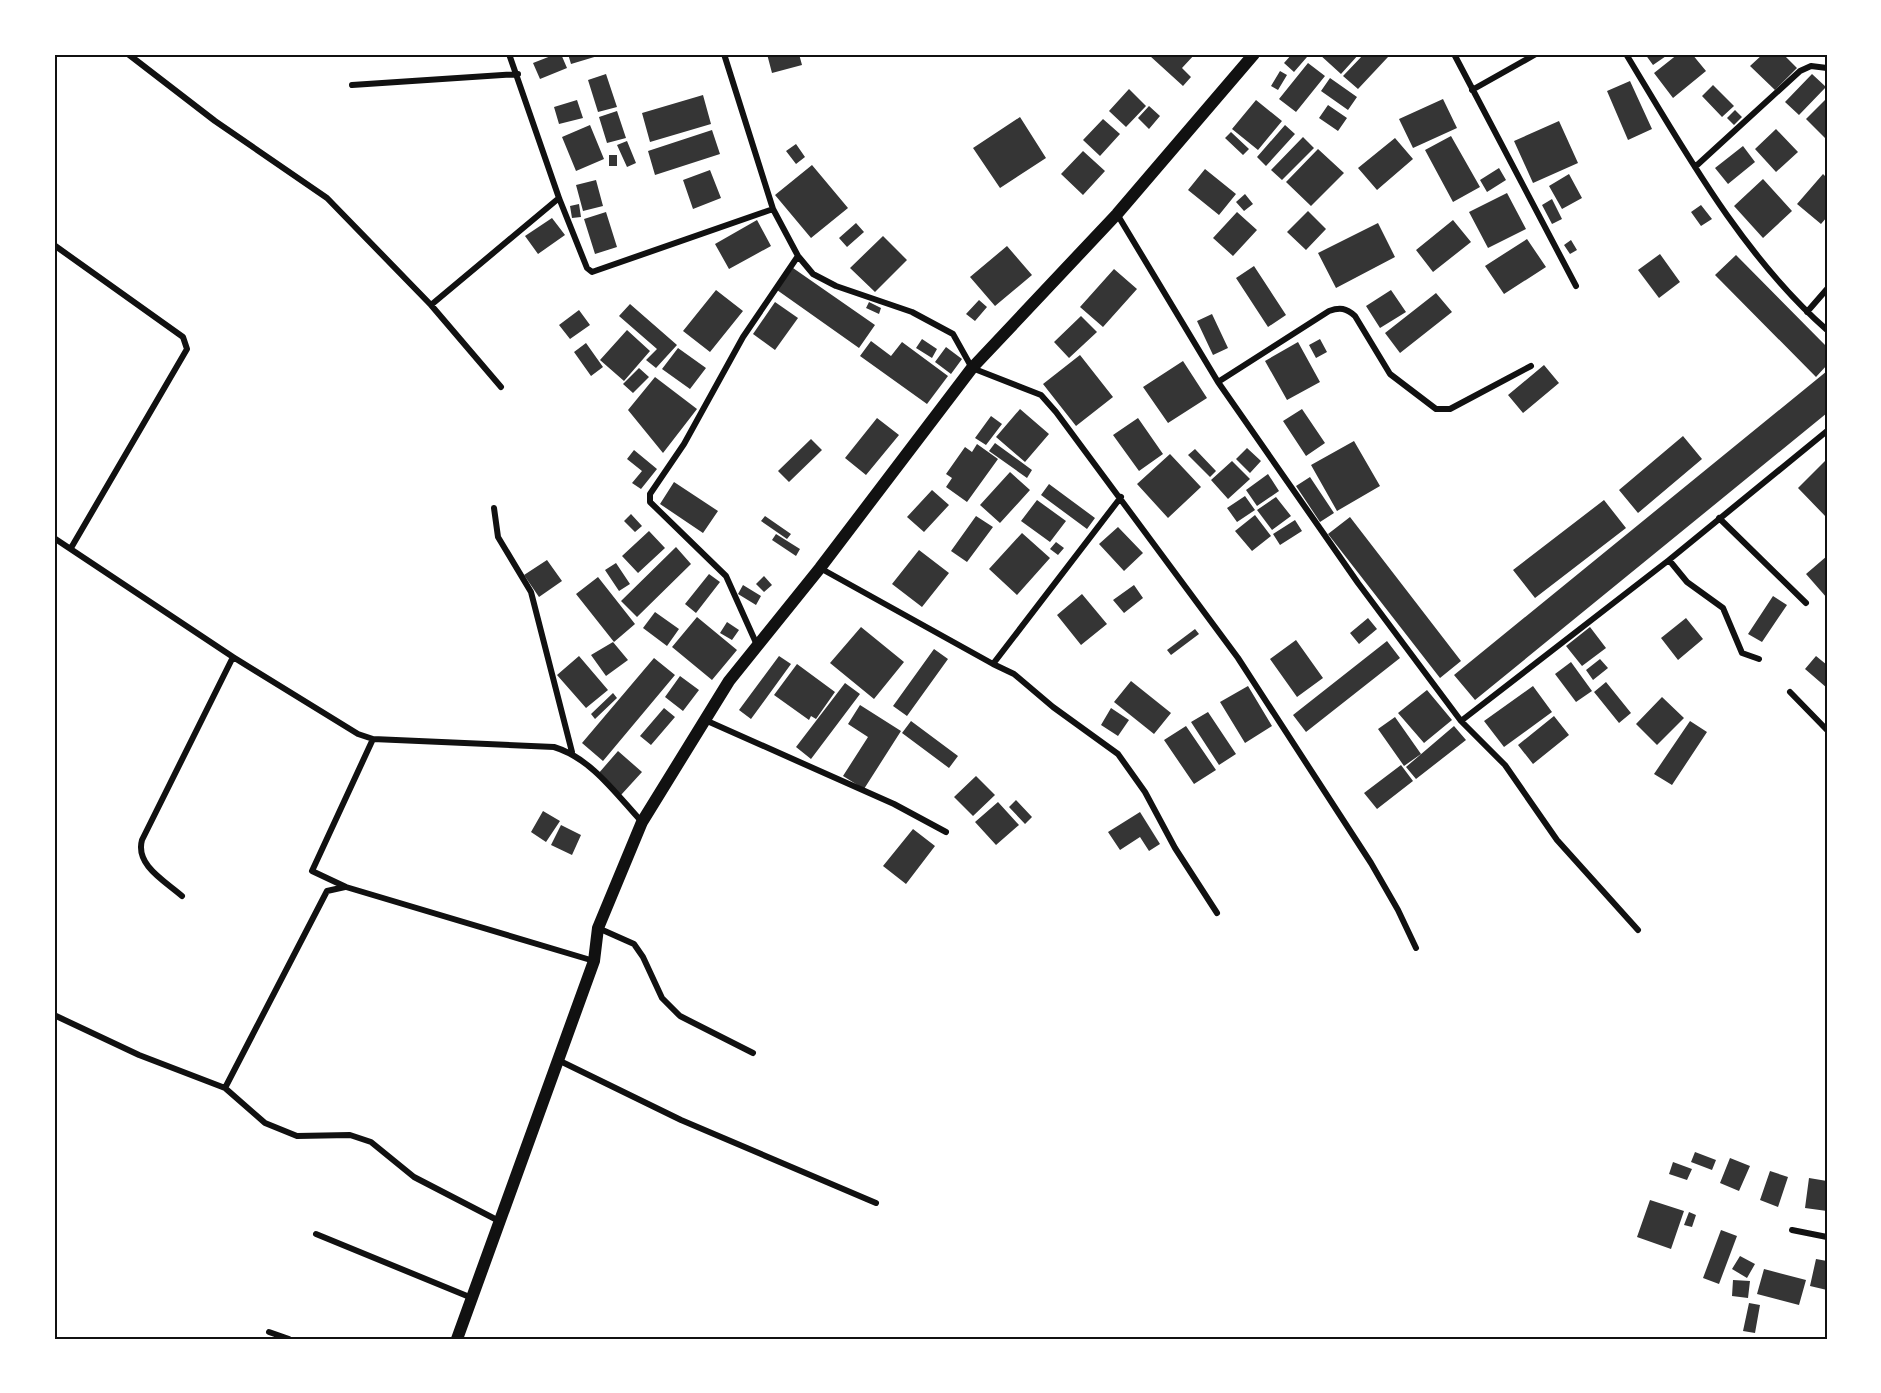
<svg xmlns="http://www.w3.org/2000/svg" width="1881" height="1393" font-family="Quicksand,sans-serif">
  <rect width="100%" height="100%" fill="#fff"/>
  <path fill="#353535" d="M556,54H561L567,68L540,79L533,63Z
    M568,54H601V55L571,64Z
    M767,54H799L802,65L772,73Z
    M1152,54H1195L1182,68L1191,77L1183,86L1150,56Z
    M1292,54H1303L1307,57L1294,72L1284,63Z
    M1319,54H1359L1341,74Z
    M1364,54H1385L1388,57L1358,89L1343,76Z
    M1645,54H1669L1653,65Z
    M1678,54H1692L1706,71L1673,98L1654,73Z
    M1763,54H1783L1797,68L1775,90L1750,66Z
    M1308,63L1325,76L1296,112L1279,99Z
    M1280,71L1287,75L1278,90L1271,86Z
    M606,74L617,107L598,112L588,80Z
    M1812,74L1826,87L1799,115L1785,102Z
    M1330,78L1357,97L1348,110L1321,91Z
    M1630,81L1652,129L1628,140L1607,91Z
    M1713,85L1734,106L1722,117L1702,96Z
    M1129,89L1146,106L1126,127L1109,111Z
    M703,95L711,124L650,142L642,113Z
    M1827,98V140L1806,119Z
    M1443,99L1457,128L1413,148L1399,119Z
    M577,100L583,118L559,124L554,107Z
    M1256,100L1282,121L1258,150L1232,129Z
    M1328,105L1347,118L1338,131L1319,118Z
    M1149,106L1160,116L1149,129L1138,118Z
    M1735,110L1742,117L1734,125L1727,118Z
    M617,111L626,138L607,143L599,117Z
    M1020,117L1046,158L1000,188L973,148Z
    M1103,119L1120,134L1100,156L1083,140Z
    M1559,121L1578,163L1533,183L1514,141Z
    M590,125L604,159L576,171L562,137Z
    M1285,125L1295,134L1266,166L1257,157Z
    M1776,129L1798,152L1776,172L1755,149Z
    M712,130L720,154L655,175L648,151Z
    M1231,132L1249,149L1243,155L1225,138Z
    M1451,136L1480,187L1453,202L1425,150Z
    M1303,137L1314,148L1282,180L1271,170Z
    M1395,138L1413,159L1377,190L1358,168Z
    M627,141L636,163L627,167L617,145Z
    M796,144L805,157L796,164L786,151Z
    M1743,146L1755,162L1728,184L1715,168Z
    M1318,149L1344,173L1311,206L1286,182Z
    M1083,151L1105,171L1083,195L1061,174Z
    M609,155H617V166H609Z
    M812,165L848,208L811,238L775,195Z
    M1499,168L1506,180L1487,192L1480,180Z
    M1205,169L1236,194L1219,215L1188,190Z
    M710,170L721,198L693,209L683,180Z
    M1569,174L1582,198L1562,209L1549,186Z
    M1823,174L1827,178V217L1821,224L1797,204Z
    M1763,179L1792,211L1763,238L1734,206Z
    M596,180L603,206L583,211L576,185Z
    M1507,193L1526,229L1488,248L1469,212Z
    M1245,194L1253,204L1244,211L1236,202Z
    M1552,199L1562,219L1552,224L1542,205Z
    M579,204L581,217L572,218L570,206Z
    M1701,205L1712,219L1701,226L1691,212Z
    M1308,211L1326,229L1306,250L1287,232Z
    M606,212L617,247L595,254L584,219Z
    M1237,212L1257,230L1233,256L1213,238Z
    M552,218L565,235L538,254L525,236Z
    M757,220L771,246L729,269L715,244Z
    M1453,220L1471,242L1433,272L1416,250Z
    M856,223L864,232L847,247L839,238Z
    M1378,223L1395,257L1336,288L1318,253Z
    M883,236L907,260L875,292L850,268Z
    M1527,239L1546,267L1504,294L1485,266Z
    M1571,240L1577,250L1570,254L1564,245Z
    M1007,246L1032,275L995,306L970,277Z
    M1660,254L1680,282L1659,298L1638,270Z
    M1736,255L1827,347V365L1816,377L1715,275Z
    M1254,266L1286,315L1268,327L1236,278Z
    M793,268L875,325L859,348L777,290Z
    M1114,269L1137,289L1103,327L1080,307Z
    M716,290L743,311L710,352L683,331Z
    M1391,290L1406,312L1380,328L1366,306Z
    M1436,293L1452,312L1400,353L1385,333Z
    M979,300L987,307L975,321L966,314Z
    M775,302L798,318L775,350L753,334Z
    M869,302L881,308L879,314L866,308Z
    M630,304L677,345L656,368L646,360L657,349L619,316Z
    M579,310L590,325L570,339L559,325Z
    M1212,314L1228,348L1213,355L1197,321Z
    M1081,316L1097,332L1069,358L1054,342Z
    M627,330L650,351L624,381L600,360Z
    M922,339L937,349L932,358L916,348Z
    M1320,339L1327,352L1316,358L1309,345Z
    M871,341L891,356L902,342L948,376L927,404L860,356Z
    M1298,342L1320,382L1287,400L1265,361Z
    M586,343L603,367L591,376L574,352Z
    M946,347L962,359L951,374L935,362Z
    M678,348L706,368L690,389L662,369Z
    M1080,355L1113,397L1076,426L1043,384Z
    M1183,361L1207,398L1168,423L1143,387Z
    M1544,365L1559,383L1523,413L1508,395Z
    M639,368L649,377L633,393L623,384Z
    M1827,371V413L1475,700L1454,675Z
    M655,377L697,409L663,453L628,410Z
    M1020,409L1049,434L1025,462L996,437Z
    M1302,409L1325,443L1306,456L1283,421Z
    M991,416L1002,424L986,445L975,438Z
    M877,418L899,435L866,475L845,458Z
    M1138,418L1163,454L1139,471L1113,435Z
    M1683,436L1702,459L1638,513L1619,490Z
    M811,439L822,450L789,482L778,471Z
    M1354,441L1380,486L1337,511L1311,465Z
    M995,443L1032,470L1027,478L989,451Z
    M977,444L998,459L967,502L946,487L952,478L946,474L965,447L972,452Z
    M1247,448L1261,461L1250,473L1236,459Z
    M1195,449L1216,471L1210,477L1188,455Z
    M634,450L657,469L641,489L632,483L642,471L627,459Z
    M1170,454L1201,487L1168,518L1137,484Z
    M1827,459V518L1798,488Z
    M1232,461L1250,479L1228,499L1211,480Z
    M1010,472L1030,490L1000,523L980,505Z
    M1268,474L1279,491L1257,506L1246,490Z
    M1310,477L1334,513L1320,522L1296,486Z
    M674,482L718,511L703,533L660,504Z
    M1049,484L1095,518L1087,529L1041,495Z
    M932,490L949,505L924,532L907,517Z
    M1245,496L1255,510L1237,522L1227,508Z
    M1276,497L1291,516L1272,530L1257,510Z
    M1037,500L1066,521L1050,542L1021,521Z
    M1604,500L1626,528L1535,598L1513,570Z
    M631,514L642,526L635,532L624,521Z
    M1255,515L1271,536L1252,551L1235,531Z
    M765,516L791,534L787,539L761,521Z
    M976,516L993,527L967,562L951,551Z
    M1350,517L1461,661L1440,678L1328,534Z
    M1295,520L1302,531L1280,545L1273,534Z
    M1118,527L1143,553L1124,571L1099,544Z
    M649,531L665,548L638,573L622,556Z
    M1022,533L1050,558L1017,595L989,569Z
    M776,534L800,549L796,556L772,540Z
    M1056,542L1064,548L1058,555L1050,549Z
    M676,547L691,564L637,617L621,601Z
    M919,550L949,573L922,607L892,584Z
    M1827,556V598L1806,574Z
    M547,560L562,581L539,597L524,575Z
    M616,563L630,584L619,591L605,570Z
    M709,574L720,582L696,613L685,604Z
    M764,576L772,585L764,592L756,584Z
    M598,577L635,624L614,642L576,594Z
    M743,585L761,596L756,605L738,594Z
    M1134,585L1143,598L1124,613L1113,600Z
    M1082,594L1107,624L1081,645L1057,615Z
    M1773,596L1787,605L1762,642L1748,634Z
    M655,612L679,629L667,646L643,628Z
    M697,617L737,650L712,680L672,647Z
    M1368,618L1377,629L1359,644L1350,633Z
    M1686,618L1703,639L1678,660L1661,638Z
    M727,622L739,630L732,640L720,633Z
    M861,627L904,662L874,699L830,663Z
    M1590,627L1606,648L1582,666L1566,646Z
    M1195,629L1199,634L1171,655L1167,650Z
    M1296,640L1323,678L1297,697L1270,659Z
    M1387,641L1400,658L1306,732L1293,715Z
    M613,642L628,660L606,676L591,655Z
    M934,649L948,659L907,716L893,706Z
    M579,656L608,690L586,708L557,675Z
    M779,656L791,664L751,719L739,710Z
    M1816,656L1827,665V688L1805,669Z
    M654,658L675,675L603,761L582,743Z
    M1600,659L1608,668L1593,680L1586,670Z
    M1571,662L1592,691L1576,702L1555,674Z
    M797,664L835,692L816,719L811,716L809,720L774,695Z
    M680,676L699,690L683,711L665,697Z
    M1131,681L1171,713L1154,734L1114,702Z
    M1606,682L1631,713L1619,723L1594,692Z
    M845,683L860,694L811,759L796,747Z
    M1248,686L1272,726L1245,743L1220,702Z
    M1533,686L1552,712L1504,747L1484,721Z
    M1427,690L1452,720L1424,743L1398,713Z
    M613,693L617,698L595,719L591,714Z
    M1662,697L1684,718L1657,745L1636,724Z
    M860,705L901,731L864,789L843,776L868,737L848,724Z
    M664,708L675,717L651,745L640,736Z
    M1111,708L1129,720L1118,736L1101,725Z
    M1208,712L1236,754L1219,765L1191,722Z
    M1554,716L1569,735L1533,764L1518,745Z
    M1395,717L1421,754L1404,766L1378,729Z
    M911,721L958,756L949,768L902,733Z
    M1690,721L1707,732L1672,785L1654,774Z
    M1186,726L1216,770L1194,784L1164,740Z
    M1454,726L1466,740L1416,779L1406,767Z
    M618,751L642,772L621,795L598,774Z
    M1401,765L1413,781L1377,809L1364,793Z
    M976,776L995,795L973,816L954,797Z
    M1016,800L1032,817L1025,824L1009,807Z
    M998,802L1019,825L996,845L975,822Z
    M543,811L560,821L546,842L531,832Z
    M1140,812L1160,844L1149,851L1140,837L1120,850L1108,832Z
    M561,825L581,835L572,855L551,845Z
    M913,829L935,846L906,884L883,866Z
    M1695,1152L1716,1160L1712,1170L1691,1162Z
    M1730,1158L1750,1166L1739,1191L1720,1183Z
    M1673,1162L1692,1169L1687,1180L1669,1174Z
    M1770,1171L1788,1177L1778,1207L1760,1200Z
    M1809,1178L1827,1181V1211L1805,1208Z
    M1650,1200L1684,1211L1671,1249L1637,1237Z
    M1689,1212L1696,1215L1692,1227L1684,1225Z
    M1721,1230L1737,1236L1719,1284L1703,1278Z
    M1740,1256L1755,1264L1747,1278L1732,1269Z
    M1816,1259L1827,1261V1290L1810,1286Z
    M1764,1269L1806,1280L1799,1305L1757,1294Z
    M1733,1280L1750,1281L1748,1298L1732,1296Z
    M1749,1303L1760,1305L1755,1333L1743,1331Z"/>
  <g fill="none" stroke-linecap="round" stroke-linejoin="round">
    <path stroke="#111" stroke-width="6" d="M128,54L215,121L327,198L431,305L501,387
      M509,54L559,198L587,268L592,272L773,209
      M724,54L773,209L798,256L813,274L836,286L912,312L953,334L972,368L1041,395L1056,412L1238,658L1371,863L1398,910L1416,948
      M1454,54L1576,286
      M1626,54C1684,150 1742,255 1827,330
      M352,85L518,74
      M1472,90L1536,54
      M1695,167L1800,71L1811,66L1827,68
      M1117,214L1218,382L1358,583L1461,721L1505,765L1557,840L1638,930
      M54,245L183,337L187,349L71,548
      M431,305L559,198
      M1807,312L1827,289
      M1218,382L1329,311C1340,307 1346,308 1355,316L1390,374L1436,409H1450L1531,366
      M494,508L498,537L531,592L572,752
      M1719,518L1806,603
      M54,538L233,657
      M1669,560L1687,582L1723,608L1742,653L1759,659
      M820,568L993,664L1121,497
      M757,645L726,576L650,502V494L684,444L743,337L798,256
      M993,664L1014,674L1053,707L1118,754L1145,792L1175,848L1217,913
      M1790,692L1827,730
      M705,720L894,804L946,832
      M1461,721L1669,560L1827,431
      M373,739L312,871L346,887L594,961
      M182,896C165,881 135,865 142,840L233,657L358,734L373,739L554,747C591,758 616,794 642,822
      M598,928L634,944L643,957L662,998L680,1016L753,1053
      M54,1015L139,1055L225,1088L265,1123L297,1136L350,1135L371,1142L414,1177L499,1221
      M558,1060L681,1120L876,1203
      M225,1088L327,891L345,887
      M1792,1230L1827,1237
      M316,1234L472,1298
      M269,1332L289,1339"/>
    <path stroke="#111" stroke-width="12" d="M457,1339L594,961L598,928L642,822L729,681L820,568L972,368L1117,214L1254,54"/>
  </g>
  <rect width="1881" height="1393" fill="none" stroke="#ffffff" stroke-width="111"/>
  <rect x="56" y="56" width="1770" height="1282" fill="none" stroke="#111" stroke-width="2"/>
</svg>
